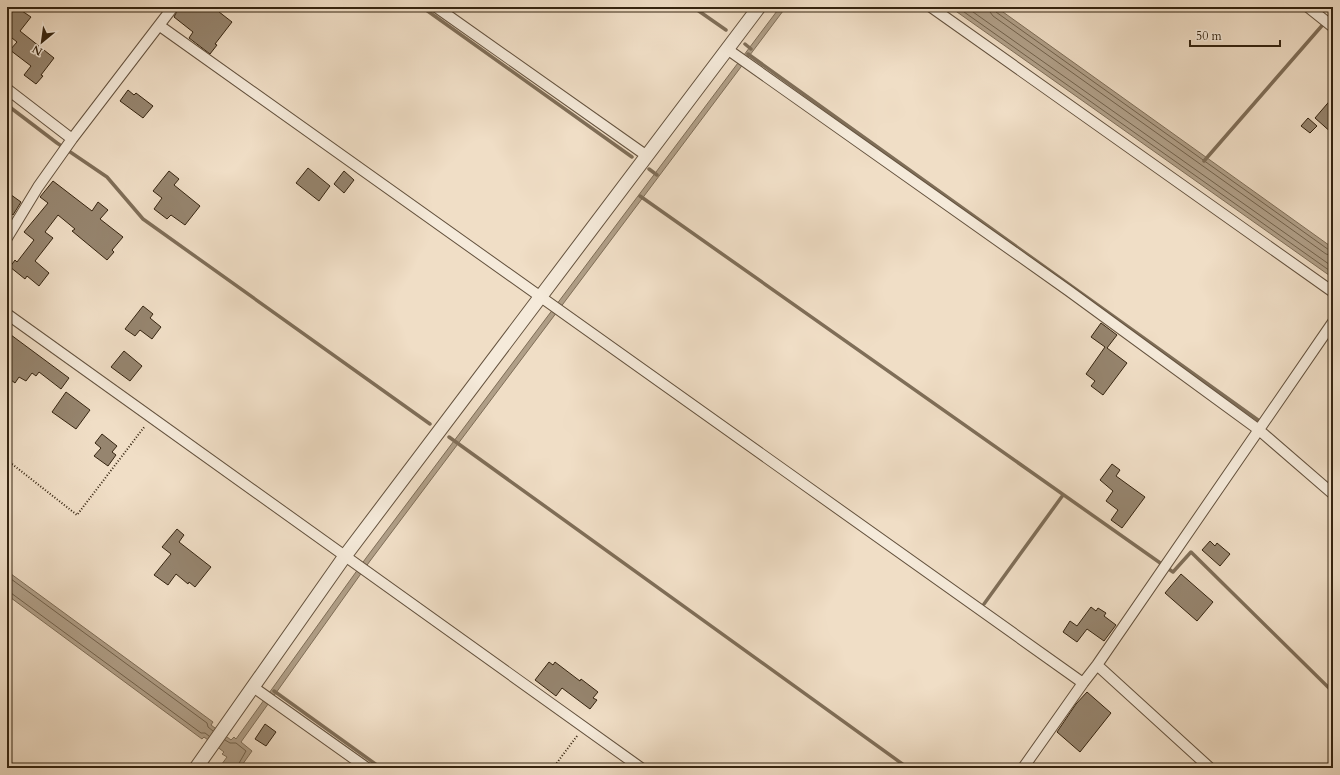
<svg xmlns="http://www.w3.org/2000/svg" width="1340" height="775" font-family="Cardo,serif">
  <rect width="100%" height="100%" fill="#f0dec6"/>
  <filter id="stains"><feTurbulence type="fractalNoise" baseFrequency=".005" numOctaves="4"/><feColorMatrix values="0 0 0 0 .2 0 0 0 0 .09 0 0 0 0 .02 0 0 0 .5 -.17"/></filter>
  <radialGradient id="worn" r=".72"><stop offset=".6" stop-color="#630" stop-opacity="0"/><stop offset="1" stop-color="#630" stop-opacity=".3"/></radialGradient>
  <path fill="#b09f88" stroke="#7f6e58" d="M780,7H786L370,561L241,742L252,751L240,768H219L227,757L222,754L224,752L204,737L202,739L7,595V571L213,722L211,725L231,740L234,737L236,739L366,558Z
    M950,7H996L1333,248V278Z"/>
  <g fill="none" stroke-linecap="round" stroke-linejoin="round">
    <path stroke="#72624c" stroke-width="1" d="M957,7L1333,273
      M966,7L1333,267
      M989,7L990,12L993,16L1326,254L1333,256
      M994,7L996,12L1329,250L1333,251
      M7,576L207,723L208,727L213,731
      M7,592L11,593L201,733H205L209,736
      M225,740L230,743H236L246,751L238,765L237,768"/>
    <path stroke="#7f6e58" stroke-width="3.5" d="M422,7L632,157
      M693,7L726,30
      M745,44L751,49
      M748,54L1258,420
      M7,105L57,143L107,177L143,219L430,424
      M1204,161L1333,13
      M649,169L657,175
      M640,196L1173,572L1191,552L1333,692
      M449,437L908,768
      M984,604L1063,495
      M274,691L381,768"/>
  </g>
  <path fill="#96856f" stroke="#352410" d="M16,7L31,17L20,31L54,58L41,75L43,76L36,84L24,75L31,66L10,50L17,42L7,34V19Z
    M179,7H208L213,10L214,8L232,22L215,44L217,45L210,54L189,38L193,32L174,17Z
    M128,90L134,95L136,93L153,106L143,118L120,101Z
    M1333,97V134L1315,118Z
    M1308,118L1317,126L1310,133L1301,126Z
    M308,168L330,186L319,201L296,183Z
    M169,171L179,179L174,185L200,206L185,225L171,215L167,219L154,209L162,198L153,191Z
    M344,171L354,180L344,193L334,184Z
    M53,181L92,211L98,202L108,210L100,219L123,237L112,250L114,252L107,260L72,231L75,229L58,215L45,232L53,238L35,261L49,273L39,286L27,276L25,279L10,267L15,260L17,262L34,240L24,232L48,203L40,197Z
    M7,192L21,202L13,215L7,210Z
    M143,306L153,314L150,318L161,327L152,339L140,330L135,336L125,329Z
    M1101,323L1117,335L1107,348L1127,363L1103,395L1091,386L1095,381L1086,374L1105,347L1091,337Z
    M7,332L69,378L61,389L39,372L36,376L32,373L26,381L19,377L15,383L7,377Z
    M124,351L142,366L130,381L111,367Z
    M66,392L90,410L76,429L52,412Z
    M102,434L117,446L112,452L116,455L108,466L94,456L101,448L95,443Z
    M1112,464L1120,470L1116,476L1145,497L1122,528L1111,520L1118,510L1106,501L1113,491L1100,480Z
    M177,529L184,535L179,542L211,567L195,587L189,582L188,584L176,574L168,585L154,575L171,554L162,547Z
    M1210,541L1215,546L1217,543L1230,554L1220,566L1202,550Z
    M1181,574L1213,602L1197,621L1165,593Z
    M1091,607L1096,611L1098,608L1106,613L1104,616L1116,625L1104,641L1087,629L1077,642L1063,632L1070,621L1077,626Z
    M549,662L553,665L555,662L580,681L581,679L598,692L593,698L597,700L590,709L562,688L556,696L535,680Z
    M1087,692L1111,713L1080,752L1057,732L1076,704Z
    M265,724L276,732L266,746L255,739Z"/>
  <g fill="none" stroke-linecap="round" stroke-linejoin="round">
    <defs>
      <path id="minor" d="M436,7L647,156
        M931,7L1333,292
        M1308,7L1333,27
        M160,26L1083,683
        M727,49L1069,291L1259,430L1333,494
        M7,89L72,139
        M7,238L38,187L72,139L173,7
        M7,314L641,768
        M1097,665L1210,768
        M253,687L367,768
        M1023,768L1083,683L1097,665L1333,322"/>
      <path id="tertiary" d="M196,768L345,556L759,7"/>
    </defs>
    <use href="#minor" stroke="#64523e" stroke-width="12"/>
    <use href="#tertiary" stroke="#64523e" stroke-width="15"/>
    <path stroke="#352410" stroke-width="2" stroke-dasharray="1 2" stroke-linecap="butt" d="M12,464L77,515L145,426
      M553,768L577,736"/>
    <use href="#minor" stroke="#f5eada" stroke-width="10"/>
    <use href="#tertiary" stroke="#f5eada" stroke-width="13"/>
  </g>
  <rect width="1340" height="775" fill="none" stroke="#f0dec6" stroke-width="24"/>
  <rect x="8" y="8" width="1324" height="759" fill="none" stroke="#352410" stroke-width="2"/>
  <rect x="12" y="12" width="1316" height="751" fill="none" stroke="#352410"/>
  <g transform="translate(42 42) rotate(209)" stroke="#f5eada" stroke-width="3" paint-order="stroke">
  <path d="M0-3L7 15L0 10L-7 15Z" fill="#352410"/>
  <text y="-6" font-size="11" font-weight="bold" text-anchor="middle" fill="#352410">N</text>
  </g>
  <path d="M1190 40v6h90v-6" fill="none" stroke="#352410" stroke-width="2"/>
  <text x="1196" y="40" font-size="12" fill="#352410" stroke="#f5eada" stroke-width="3" paint-order="stroke">50 m</text>
  <rect width="100%" height="100%" filter="url(#stains)"/>
  <rect width="100%" height="100%" fill="url(#worn)"/>
</svg>
